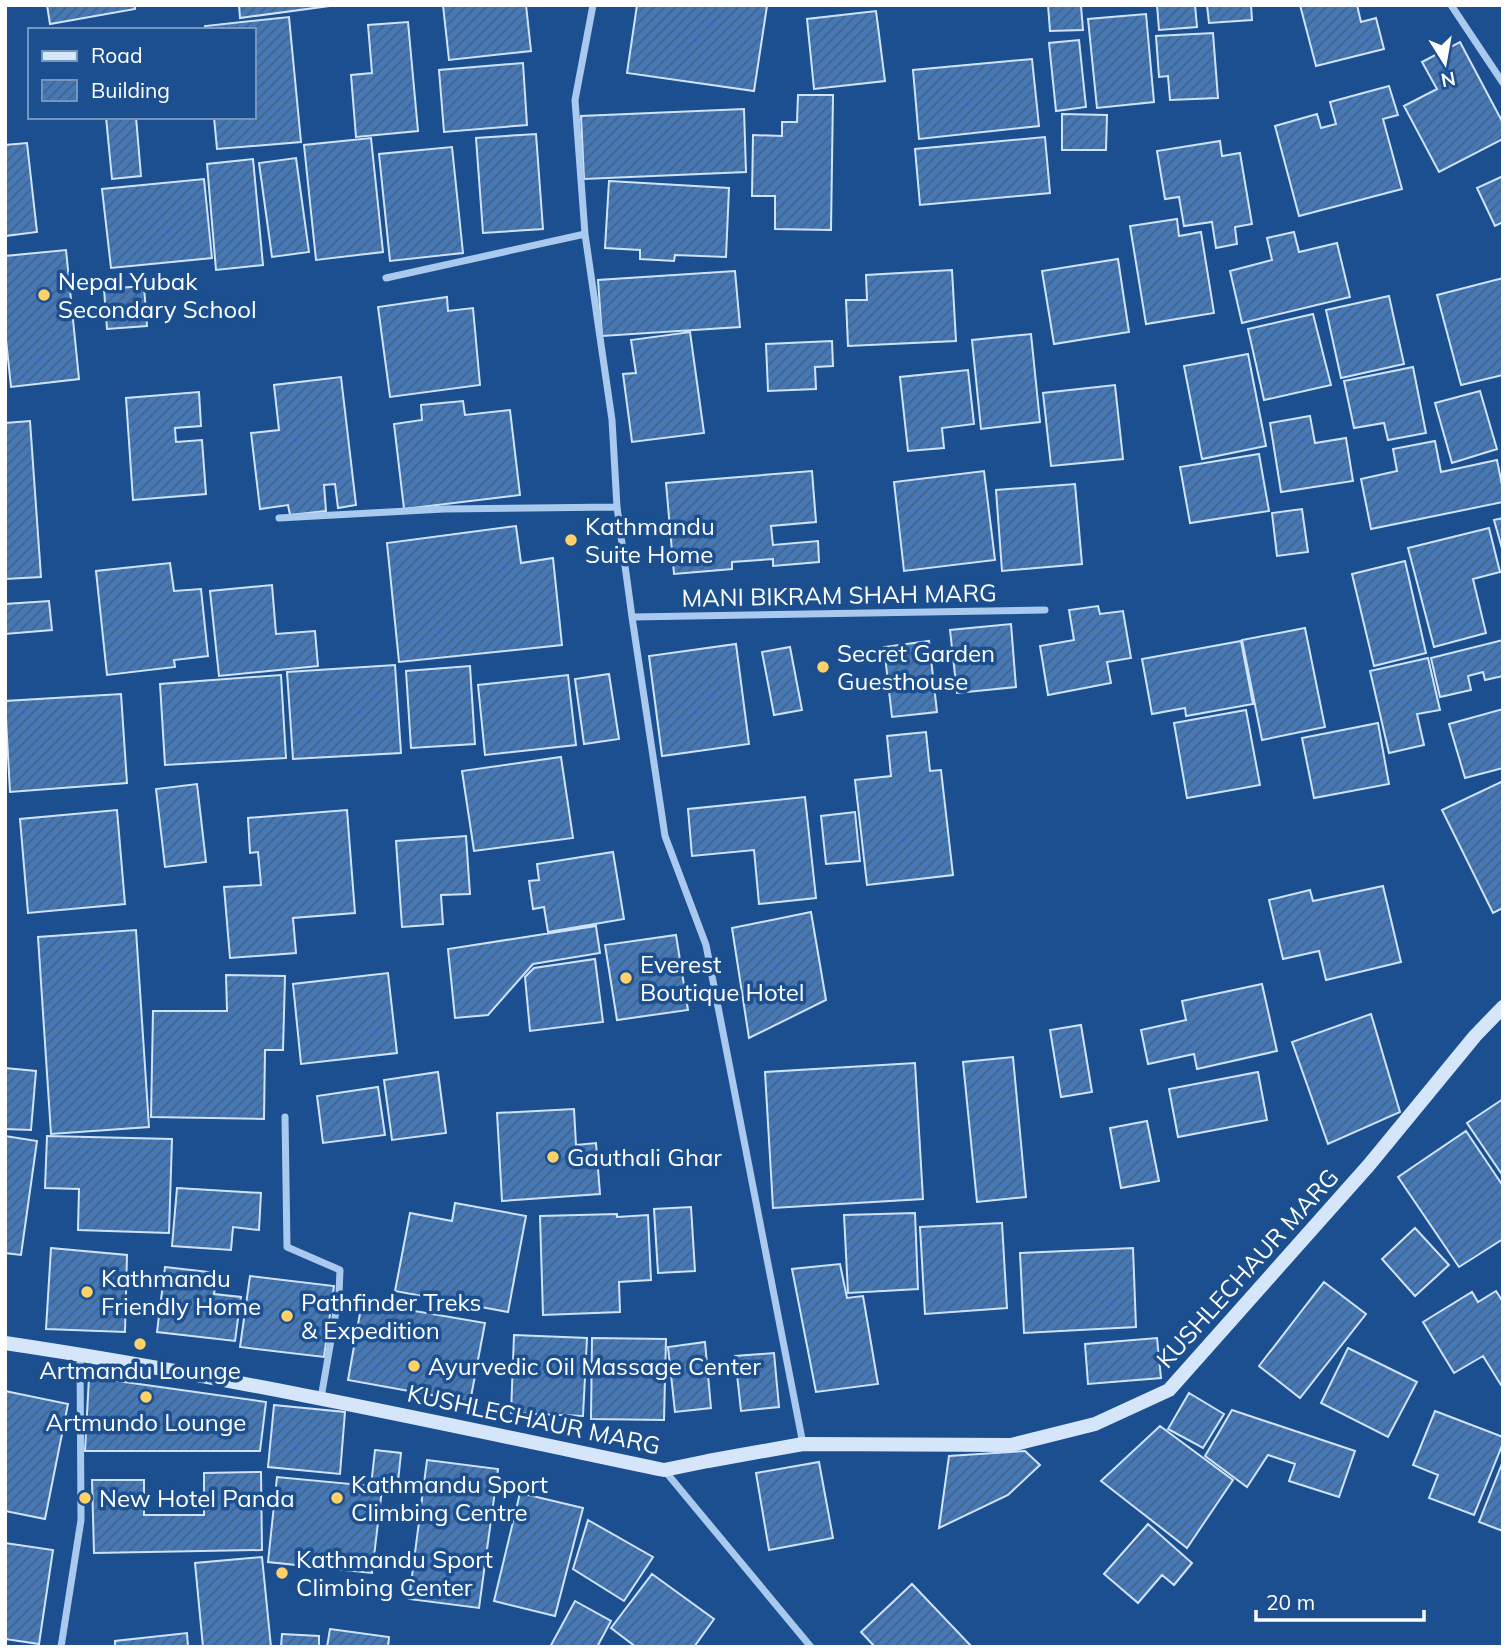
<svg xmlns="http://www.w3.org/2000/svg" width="1508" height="1652" font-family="Mulish,sans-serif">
  <defs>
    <pattern id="building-hatch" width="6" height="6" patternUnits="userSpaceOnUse" patternTransform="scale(1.75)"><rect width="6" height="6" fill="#4478b7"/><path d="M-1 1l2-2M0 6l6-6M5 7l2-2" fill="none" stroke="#486282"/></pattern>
  </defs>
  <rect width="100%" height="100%" fill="#1b4f8f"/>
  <path fill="url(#building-hatch)" stroke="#cfe3fa" stroke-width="2" d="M47,5H135V9L50,24Z
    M239,5H337L240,18Z
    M443,5H526L531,51L449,60Z
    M637,5L767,6L754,91L627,73Z
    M1048,5H1093L1081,6L1083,30L1050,31Z
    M1157,5H1195L1197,27L1159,30Z
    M1207,5H1251L1252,20L1209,23Z
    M1300,5H1357L1361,22L1376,18L1384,49L1316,66Z
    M876,11L885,81L814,89L807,19Z
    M1146,14L1154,102L1097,108L1088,19Z
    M289,17L301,142L217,149L214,117H254V30H206L205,26Z
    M408,22L418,131L356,137L351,75L372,73L368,25Z
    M1213,33L1218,98L1170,100L1168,76L1159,77L1156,36Z
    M1079,40L1086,107L1056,111L1049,43Z
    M1460,42L1503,123V139L1439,172L1404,106L1437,89L1422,62Z
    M1032,59L1039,126L919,139L913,70Z
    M523,63L527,125L444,132L439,70Z
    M1389,86L1398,115L1383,119L1402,189L1299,216L1275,126L1317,114L1321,128L1336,124L1330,102Z
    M798,95H833L831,230L775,229V196H752L753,135L782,136V122H797Z
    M744,109L746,172L584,179L581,116Z
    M1062,114L1107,115L1106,150H1062Z
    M106,117H136L141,176L112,179Z
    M536,134L543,229L483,233L476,138Z
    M1045,137L1050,193L920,205L915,149Z
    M371,138L383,252L316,260L304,145Z
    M1220,141L1222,156L1240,153L1252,224L1235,227L1237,244L1216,248L1212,222L1184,226L1179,197L1165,199L1157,151Z
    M27,143L37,232L5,236V145Z
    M452,147L463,253L390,261L379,154Z
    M296,158L309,252L272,257L259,163Z
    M253,159L263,265L216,270L207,164Z
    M1503,176V222L1495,226L1477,188Z
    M204,179L212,258L111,268L102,189Z
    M609,181L729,188L726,257L675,255L674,261L640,259V250L605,248Z
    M1177,219L1179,236L1201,232L1214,313L1146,324L1130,226Z
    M1294,232L1299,252L1337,243L1350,297L1242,323L1230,271L1272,260L1267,238Z
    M66,250L79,379L11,387L5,330V256Z
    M1118,259L1129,332L1054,344L1042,271Z
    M952,270L956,341L848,346L846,300H867L866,275Z
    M735,271L740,327L602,336L598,280Z
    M1503,278V375L1461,385L1437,295Z
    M144,286L147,326L107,329L104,289Z
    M1389,296L1404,364L1341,378L1326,310Z
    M447,297L448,311L473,308L480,385L390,397L378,307Z
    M1313,314L1331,385L1264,400L1248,329Z
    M690,332L704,433L632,442L623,374L636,373L631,340Z
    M1031,334L1040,422L981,429L972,340Z
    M832,341L833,366L815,367L816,389L768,391L766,344Z
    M1248,354L1266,446L1202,459L1184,366Z
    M1413,367L1426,433L1388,440L1384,423L1354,428L1344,381Z
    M968,370L974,424L942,428L944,448L908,451L900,377Z
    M341,377L356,505L338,508L335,484L324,485L326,511L290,515L288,505L260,509L251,433L279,430L274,385Z
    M1115,385L1123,459L1051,466L1043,393Z
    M1480,391L1497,449L1452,463L1435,403Z
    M199,392L201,426L175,428L176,442L202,440L206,494L133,500L126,398Z
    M463,401L465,415L510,410L520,495L404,509L394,424L422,420L421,405Z
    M1310,416L1315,443L1346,438L1353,481L1281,492L1270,423Z
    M30,421L41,577L5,579V423Z
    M1435,441L1441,472L1497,460L1503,490V502L1371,529L1361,479L1397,471L1393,449Z
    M1259,454L1269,511L1190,523L1180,467Z
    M812,471L816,522L771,526L773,545L818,541L819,562L773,566V559L732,562V569L674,574L666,483Z
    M984,471L995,560L904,571L894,482Z
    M1075,484L1082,564L1002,571L996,490Z
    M1302,509L1308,552L1277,556L1272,513Z
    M1503,518V552L1494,520Z
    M516,526L521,563L553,558L562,645L399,662L387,543Z
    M1489,528L1500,572L1473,579L1486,633L1434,647L1408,548Z
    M1405,561L1426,653L1374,666L1352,574Z
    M170,563L174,591L201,589L208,656L174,660L175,667L107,675L96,571Z
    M272,585L276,634L315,631L318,666L219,676L210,591Z
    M49,601L52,630L5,634V604Z
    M1098,606L1100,614L1123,611L1131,658L1107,662L1111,683L1048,695L1040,646L1074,640L1069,610Z
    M1011,624L1016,687L957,693L950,630Z
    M1305,628L1325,727L1262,740L1242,640Z
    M1503,640V676L1485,680L1483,672L1468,676L1471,690L1440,697L1431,658Z
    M929,641L937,712L892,717L884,647Z
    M1241,641L1253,704L1186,716L1185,708L1152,714L1142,659Z
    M736,644L749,744L662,756L649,656Z
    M790,647L802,710L774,715L762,652Z
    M1428,658L1440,710L1417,714L1424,745L1389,753L1370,671Z
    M395,665L401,753L293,759L287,672Z
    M470,666L475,744L411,748L406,671Z
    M609,674L619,739L584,744L575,679Z
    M281,675L286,758L165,765L160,684Z
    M568,675L576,745L485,755L478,685Z
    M121,694L127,783L10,792L5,701Z
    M1503,709V768L1465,778L1449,724Z
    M1246,710L1260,785L1187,798L1174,723Z
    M1378,723L1389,784L1314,798L1302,738Z
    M926,732L930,771L941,770L953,875L867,885L855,780L891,776L887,736Z
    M561,757L573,838L474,851L462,771Z
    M1503,781V908L1493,913L1442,810Z
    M197,784L206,862L165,867L156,789Z
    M805,797L816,898L759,904L754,850L692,856L688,809Z
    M117,810L125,904L28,913L20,819Z
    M347,810L355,913L293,918L296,953L230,958L224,887L261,885L258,852L250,853L248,818Z
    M855,812L860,861L826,864L821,816Z
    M466,836L470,894L441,895L443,924L402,927L396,841Z
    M613,852L624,919L548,932L544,907L533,909L529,881L539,880L537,864Z
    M1383,886L1401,962L1326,980L1319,951L1283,959L1269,900L1310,890L1313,901Z
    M811,912L826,1000L749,1038L732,928Z
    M596,926L600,953L533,964L488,1015L455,1018L448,949Z
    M136,930L149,1127L51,1134L38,937Z
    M676,935L688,1010L617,1020L605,945Z
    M595,959L603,1022L530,1031L525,977L534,968Z
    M388,973L397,1053L301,1064L293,984Z
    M226,975L285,976L283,1050H265L264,1119L151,1117L153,1011H227Z
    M1262,984L1277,1051L1197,1069L1194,1054L1148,1064L1141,1030L1186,1020L1182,1001Z
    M1371,1014L1400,1112L1328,1144L1292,1042Z
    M1081,1025L1092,1092L1061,1097L1050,1030Z
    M1013,1057L1026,1197L977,1202L963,1062Z
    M915,1063L923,1199L773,1208L765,1072Z
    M5,1068L36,1071L31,1130L5,1129Z
    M438,1072L446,1133L392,1140L384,1080Z
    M1258,1072L1267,1120L1178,1137L1169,1089Z
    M378,1087L385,1135L323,1143L317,1096Z
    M1503,1099V1176L1467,1123Z
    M574,1109L576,1145L596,1143L600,1194L502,1201L497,1113Z
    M1147,1121L1159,1181L1121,1188L1110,1128Z
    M1466,1131L1503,1186V1239L1459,1267L1398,1177Z
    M5,1136L37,1141L21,1255L5,1253Z
    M47,1136L172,1139L169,1233L78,1230L79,1189L45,1188Z
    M177,1188L261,1193L259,1230L233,1227L231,1250L172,1246Z
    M455,1203L526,1216L508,1312L395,1291L410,1213L452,1221Z
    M691,1207L695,1271L658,1273L654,1209Z
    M915,1213L918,1289L848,1293L844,1215Z
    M617,1214V1217L648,1215L651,1280L619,1282L620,1312L543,1315L540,1216Z
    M1002,1223L1007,1308L925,1314L920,1227Z
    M1415,1228L1449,1265L1415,1296L1382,1259Z
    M51,1248L127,1255L125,1332L46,1329Z
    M1133,1248L1136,1327L1024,1333L1020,1253Z
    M840,1264L847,1298L863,1296L878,1384L816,1392L792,1269Z
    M165,1267L217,1273L214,1294L241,1297L235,1341L157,1332Z
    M250,1276L334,1286L324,1357L240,1347Z
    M1324,1282L1366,1314L1300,1398L1259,1366Z
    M1496,1291L1503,1302V1384L1501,1385L1483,1356L1454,1373L1423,1322L1472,1292L1478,1302Z
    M362,1302L485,1323L470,1402L348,1380Z
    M514,1335L587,1338L583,1416L511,1413Z
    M592,1338L666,1339L664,1420L591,1419Z
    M1157,1338L1161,1378L1088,1384L1085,1344Z
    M705,1342L711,1408L675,1412L668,1347Z
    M1348,1348L1417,1382L1388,1437L1321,1403Z
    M774,1353L779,1407L741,1411L735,1356Z
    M89,1377L266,1402L260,1451H85Z
    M5,1391L68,1404L45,1519L5,1511Z
    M1189,1393L1224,1414L1203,1448L1168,1429Z
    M274,1405L345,1412L340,1474L268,1467Z
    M1232,1410L1355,1451L1339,1497L1289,1481L1295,1464L1268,1455L1247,1487L1205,1456Z
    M1435,1411L1503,1437V1443L1474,1515L1429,1498L1438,1475L1413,1465Z
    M1160,1426L1233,1480L1187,1548L1101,1481Z
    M375,1450L401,1453L397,1491L382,1489L372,1573L268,1562L277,1477L371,1486Z
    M1025,1451L1040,1465L1008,1495L939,1528L949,1456Z
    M427,1460L498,1469L479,1608L409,1599Z
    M1503,1461V1531L1479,1522Z
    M819,1462L833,1538L769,1550L756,1473Z
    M261,1472L262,1550L94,1553L92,1480H144V1515H204V1473Z
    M520,1493L583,1508L555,1616L494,1601Z
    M588,1520L653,1557L624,1601L573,1569Z
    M1148,1524L1192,1563L1174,1585L1162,1575L1138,1603L1104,1574Z
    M5,1543L53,1550L39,1644L5,1639Z
    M262,1557L271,1647H203L195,1563Z
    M652,1574L714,1619L694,1647H636L611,1628Z
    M912,1584L972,1647H875L861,1632Z
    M575,1601L611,1621L597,1647H550Z
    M330,1629L389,1637L388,1647H327Z
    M187,1633L188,1647H115V1641Z
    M282,1634L319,1636V1647H281Z"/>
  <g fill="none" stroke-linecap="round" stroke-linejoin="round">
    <path stroke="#a9c9ee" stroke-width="7" d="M593,5L575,100L585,234L612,420L617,507L632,617L665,836L706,945L803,1444
      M1451,5L1503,83
      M386,278L585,234
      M279,518L444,509L617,507
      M632,617L1045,610
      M285,1117L287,1247L340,1270L339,1294L321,1398
      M665,1471L811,1647
      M61,1647L81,1520L80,1355"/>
    <path stroke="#d6e6fa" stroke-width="14" d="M5,1343C227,1376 445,1424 664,1470L708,1461L803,1444L1011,1445L1095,1424L1169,1390L1369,1165L1475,1036L1503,1007"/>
  </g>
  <g fill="#ffd166" stroke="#1b4f8f" stroke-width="2.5">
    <circle cx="44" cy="295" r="7"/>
    <circle cx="571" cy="540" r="7"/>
    <circle cx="823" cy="667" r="7"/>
    <circle cx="626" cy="978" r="7"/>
    <circle cx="553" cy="1157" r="7"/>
    <circle cx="87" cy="1292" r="7"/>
    <circle cx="287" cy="1316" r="7"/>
    <circle cx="140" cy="1344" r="7"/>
    <circle cx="414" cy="1366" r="7"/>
    <circle cx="146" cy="1397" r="7"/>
    <circle cx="85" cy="1498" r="7"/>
    <circle cx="337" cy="1498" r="7"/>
    <circle cx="282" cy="1573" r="7"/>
  </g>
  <g text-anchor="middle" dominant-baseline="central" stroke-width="7" stroke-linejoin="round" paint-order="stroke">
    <g font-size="24" fill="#fff" stroke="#1b4f8f" text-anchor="start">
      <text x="58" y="281">Nepal Yubak<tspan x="58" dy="28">Secondary School</tspan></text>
      <text x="585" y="526">Kathmandu<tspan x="585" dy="28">Suite Home</tspan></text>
      <text x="837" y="653">Secret Garden<tspan x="837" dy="28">Guesthouse</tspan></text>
      <text x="640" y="964">Everest<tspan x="640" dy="28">Boutique Hotel</tspan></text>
      <text x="567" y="1157">Gauthali Ghar</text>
      <text x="101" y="1278">Kathmandu<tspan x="101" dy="28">Friendly Home</tspan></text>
      <text x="301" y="1302">Pathfinder Treks<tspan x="301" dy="28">&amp; Expedition</tspan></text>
      <text x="428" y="1366">Ayurvedic Oil Massage Center</text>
      <text x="140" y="1370" text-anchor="middle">Artmandu Lounge</text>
      <text x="146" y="1422" text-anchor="middle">Artmundo Lounge</text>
      <text x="351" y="1484">Kathmandu Sport<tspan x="351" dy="28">Climbing Centre</tspan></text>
      <text x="99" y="1498">New Hotel Panda</text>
      <text x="296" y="1559">Kathmandu Sport<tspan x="296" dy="28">Climbing Center</tspan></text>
    </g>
    <g font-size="24" fill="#fff" stroke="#1b4f8f">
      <text transform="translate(839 595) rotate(-1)">MANI BIKRAM SHAH MARG</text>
      <text transform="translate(1247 1268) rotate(-48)">KUSHLECHAUR MARG</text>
      <text transform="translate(534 1419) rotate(12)">KUSHLECHAUR MARG</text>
    </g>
  </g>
  <rect width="1508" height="1652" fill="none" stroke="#ffffff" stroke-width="14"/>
  <rect x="28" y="28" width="228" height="91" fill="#1b4f8f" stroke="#7695bc" stroke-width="2"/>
  <rect x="42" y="51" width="35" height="10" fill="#d6e6fa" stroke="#7695bc" stroke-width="2"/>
  <text x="91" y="63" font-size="21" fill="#ffffff">Road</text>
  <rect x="42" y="80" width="35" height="21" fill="url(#building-hatch)" stroke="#7695bc" stroke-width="2"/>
  <text x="91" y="98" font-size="21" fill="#ffffff">Building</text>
  <g transform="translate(1445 63) rotate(169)" stroke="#1b4f8f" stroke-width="5" paint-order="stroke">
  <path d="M0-5L12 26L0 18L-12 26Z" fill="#ffffff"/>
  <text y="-10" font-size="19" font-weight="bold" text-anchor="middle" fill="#ffffff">N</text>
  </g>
  <path d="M1256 1610v10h168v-10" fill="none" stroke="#ffffff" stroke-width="3.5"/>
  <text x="1266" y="1610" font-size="21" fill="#ffffff" stroke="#1b4f8f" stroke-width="5" paint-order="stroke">20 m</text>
</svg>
